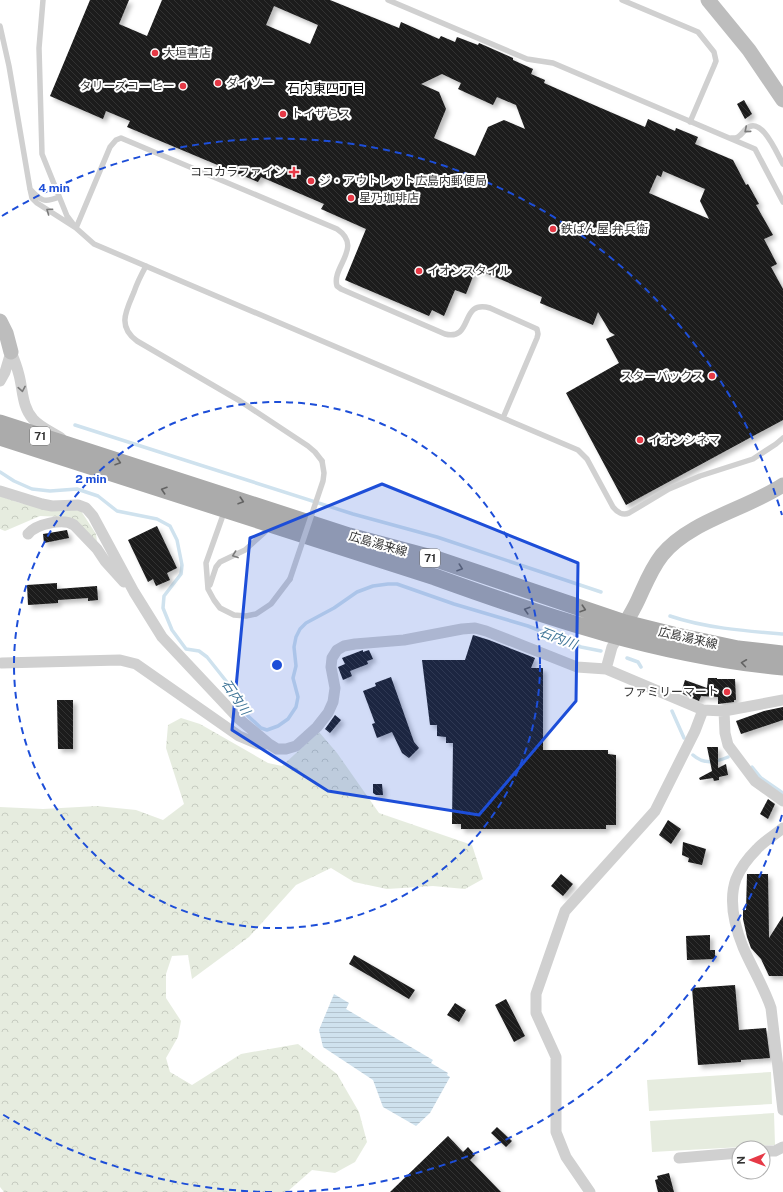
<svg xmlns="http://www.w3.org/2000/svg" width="783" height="1192" font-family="'Public Sans','Noto Sans JP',sans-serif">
  <defs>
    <pattern id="forest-crowns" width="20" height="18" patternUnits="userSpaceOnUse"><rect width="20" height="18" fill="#e6ecdf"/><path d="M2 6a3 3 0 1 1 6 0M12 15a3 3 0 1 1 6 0" fill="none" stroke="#c6cbc0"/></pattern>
    <pattern id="water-rules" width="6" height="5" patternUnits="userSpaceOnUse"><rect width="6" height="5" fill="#cfe2ee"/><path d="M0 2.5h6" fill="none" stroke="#b2c2cd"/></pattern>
    <pattern id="building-back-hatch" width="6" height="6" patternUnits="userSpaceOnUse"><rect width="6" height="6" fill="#1a1a1a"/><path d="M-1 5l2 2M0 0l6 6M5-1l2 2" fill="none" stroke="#333"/></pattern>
    <filter id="shadow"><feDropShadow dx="3.5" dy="3.5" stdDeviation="2" flood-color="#0004"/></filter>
  </defs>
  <rect width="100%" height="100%" fill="#fff"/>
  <path fill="url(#forest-crowns)" d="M0,496L20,503L81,511L96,534L97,542L65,517L40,516L5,531L0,529Z
    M181,718L200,724L268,763L282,766L319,732L337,753L379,813L472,845L483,879L465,889L433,886L387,889L354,882L331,868L296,885L249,937L192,979L188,955L172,956L166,974V998L181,1021L178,1037L166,1058L170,1072L192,1085L241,1054L298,1044L337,1074L359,1112L367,1142L355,1162L335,1173L312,1170L287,1192H4L0,1187V807L43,809L97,806L136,810L163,820L184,804L166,748L168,725Z"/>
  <path fill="#e6ecdf" d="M771,1072L772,1104L649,1111L647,1080Z
    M774,1113L775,1145L652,1152L650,1121Z"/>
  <path fill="url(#water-rules)" d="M334,994L349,1003L346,1009L433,1060L431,1063L448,1073L447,1075L450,1077L430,1113L416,1126L383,1107L373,1080L323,1047L319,1030Z"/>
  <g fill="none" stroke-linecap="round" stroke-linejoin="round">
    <path stroke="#cfe2ee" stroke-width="3.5" d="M75,425L353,514L437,537L601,592
      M0,472L14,481L32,489L50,491L77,489L98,496L117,511L157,519L170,526L177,540L182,565L181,574L164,596L163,608L172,630L186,649L199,651L207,657L238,696L247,715L261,728L267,730L278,726L288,719L296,707L298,697L293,678L296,666L294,647L296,637L300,629L306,623L334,608L357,592L373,586L388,584H397L454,604L528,626L581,647L601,651
      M670,616C705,628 746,631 783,634
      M627,658L638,662L641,667
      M672,711L684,738
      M693,755C704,765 716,762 728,757
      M752,767L761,778L783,793"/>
  </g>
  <path fill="url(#building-back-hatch)" fill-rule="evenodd" filter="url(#shadow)" d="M90,0H129L119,24L147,36L162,0H330L399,28L401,22L439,39L441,36L455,42L457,37L478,45L479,43L513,58V60L533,69L531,74L545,80L544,83L594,105L645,127L648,119L675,131L676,128L698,137L695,144L733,160L746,185L748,184L759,204L756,205L773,235L764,239L777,264L771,267L783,289V420L626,505L566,393L619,363L606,339L615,335L610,332L598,312L593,325L540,303L542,297L476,269L466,294L455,290L444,316L432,310L429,316L345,280L366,229L321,209L324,204L261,177L258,182L127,127L130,121L106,111L103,119L50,96ZM274,6L318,25L310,44L266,25ZM442,74L461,83L458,89L493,105L497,97L516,105L525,129L504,120L488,127L475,156L434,138L446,109L439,92L421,84ZM663,171L705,189L700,201L709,219L649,193L657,175L661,177Z
    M744,100L752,114L745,119L737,104Z
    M157,526L177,568L167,573L170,580L156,586L153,579L148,582L128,540Z
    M67,530L69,538L44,543L43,534Z
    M57,583V589L97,586L98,600L88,601V598L58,600V603L28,605L27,585Z
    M473,635L489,640L535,658L531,668H543V750H608V754L616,755V825H606V829H461V824H452L453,743H446V737L437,736V725H430L422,660H465Z
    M363,650V652L369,650L373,659L367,661L368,664L350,671L352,676L343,680L338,667L345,664L342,658Z
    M391,677L414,742L419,748L409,758L402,753L392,732L377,738L372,724L375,723L363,691L376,686L375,683Z
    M708,678H717V679H735L736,700H734V702L718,704V697L701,696L699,701L681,693L685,680L707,688Z
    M57,700H73V749H58Z
    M783,707V720L741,734L736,721L764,711Z
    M335,715L341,720L330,733L325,729Z
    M707,747H718V768L726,764L728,775L719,777V780L714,781L713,778L700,780L699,778L712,771Z
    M373,784H382L383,795H376L373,793Z
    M768,799L775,804L768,819L760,814Z
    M668,820L681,829L671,844L659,835Z
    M683,842L706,849L702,865L688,862L689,858L682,855Z
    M561,874L573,884L563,896L551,886Z
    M747,874H768L769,938L783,916V976H769L761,959L751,948L747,937L743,919V910H746Z
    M710,935V950H715V959L687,960L686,936Z
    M354,955L415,990L409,999L349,964Z
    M735,985L739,1030L766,1028L770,1058L741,1060V1062L698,1065L692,988Z
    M506,999L525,1036L514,1042L495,1005Z
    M455,1003L466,1010L459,1022L447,1015Z
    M497,1127L512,1141L506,1147L491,1133Z
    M448,1136L463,1152L468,1147L475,1155L470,1160L501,1192H390Z
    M669,1173L674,1192H658L655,1180L658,1179L657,1176Z"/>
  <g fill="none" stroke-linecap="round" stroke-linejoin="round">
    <path stroke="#d0d0d0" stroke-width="5.5" d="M43,0L39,48L42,154L67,216L76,228L94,244L578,450L587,459L613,507C617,512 623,516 629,513L669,489L700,476L753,459L776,444L783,438
      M388,0L527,59L553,63L755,149L783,202
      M622,0L698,32L714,52L716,61L714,66L690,122
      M0,26L9,66L30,189L32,198L37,203L76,228L110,147L116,140L121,138L337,229C364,247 331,267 337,286L341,289L445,334C474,341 459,299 490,308L537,329L538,334L537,338L503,418
      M731,138C739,139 741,134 746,129C761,114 777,154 783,164
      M30,189C41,201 44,203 59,197
      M146,266C141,275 137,283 134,292C126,311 117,326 137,341L240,401L308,446L315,452L322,461
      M222,518L206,563L208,589L214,600L220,608L234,615L246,616L256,614L271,604L290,579
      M210,585L216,567L220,562L245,550L265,532"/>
    <path stroke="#d0d0d0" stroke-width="11" d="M11,352C14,359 17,367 19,375C23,390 22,407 33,419C40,427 52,432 61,438
      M0,381L5,372L11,352
      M0,491L42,504L52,506L78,505L86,508L93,516L134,592L162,637L239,719L269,744L277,749H286L296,746L317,727L328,713L333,702L335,688L331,667L332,658L337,650L344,646L355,644L404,640L462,629L475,628L486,631L577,667L606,669L703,710L724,711L783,700
      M28,534C36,524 63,518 74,525L97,549L105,561L124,582
      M2,663L120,660L136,664L239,736L258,744H269
      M606,669L612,647L618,637
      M724,711L725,733L728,745L755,781L783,801
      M783,828C775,835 764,841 757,849C749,857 740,869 736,879C728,901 735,927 743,947C752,968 764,987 771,1008L783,1110
      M763,1151H775L783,1147
      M679,1158L739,1153
      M590,1192L566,1157L556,1132V1057L536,1013V994L565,911L655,811L695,731L703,710"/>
    <path stroke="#bdbdbd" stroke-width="15" d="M708,0L749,50L783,100
      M0,321L6,333L11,352
      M620,632C626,622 633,611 638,600C645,585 651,569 662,555C689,521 747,509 783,485"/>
    <path stroke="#ababab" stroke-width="17" d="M0,423L349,536L439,560L625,623L677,636L738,649L783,654
      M0,437L435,577C548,618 663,656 783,667"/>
    <path stroke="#d0d0d0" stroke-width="5.5" d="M290,579L323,481L324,473L322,461"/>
  </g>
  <defs><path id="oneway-chevron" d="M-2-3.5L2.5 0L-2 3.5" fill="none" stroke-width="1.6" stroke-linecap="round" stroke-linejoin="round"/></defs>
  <g stroke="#7a7a7a">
    <use href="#oneway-chevron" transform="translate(747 130) rotate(140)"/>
    <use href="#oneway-chevron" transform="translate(49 211) rotate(-145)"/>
    <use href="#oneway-chevron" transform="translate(22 389) rotate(80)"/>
    <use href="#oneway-chevron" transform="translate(235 555) rotate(160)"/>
  </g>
  <g stroke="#636363">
    <use href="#oneway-chevron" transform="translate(118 462) rotate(18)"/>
    <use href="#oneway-chevron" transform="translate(164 490) rotate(-162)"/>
    <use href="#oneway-chevron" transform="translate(241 501) rotate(18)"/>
    <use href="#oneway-chevron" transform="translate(460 568) rotate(19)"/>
    <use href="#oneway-chevron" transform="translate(583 609) rotate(18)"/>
    <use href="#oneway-chevron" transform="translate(527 610) rotate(-163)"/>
    <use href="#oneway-chevron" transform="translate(744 663) rotate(-172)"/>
  </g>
  <path fill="#1d4ed8" fill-opacity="0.2" stroke="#1d4ed8" stroke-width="3" stroke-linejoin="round" d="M382,484L578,563L576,701L479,815L328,791L232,730L250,538Z"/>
  <g fill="none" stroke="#1d4ed8" stroke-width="2" stroke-dasharray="7 5">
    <circle cx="277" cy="665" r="263"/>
    <path d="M782 815A527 527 0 0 1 282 1192M272 1192A527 527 0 0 1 2 1114M2 216A527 527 0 0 1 782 515"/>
  </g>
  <g fill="#e63946" stroke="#fff" stroke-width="1.5">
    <circle cx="155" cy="53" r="4"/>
    <circle cx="218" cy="83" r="4"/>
    <circle cx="183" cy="86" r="4"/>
    <circle cx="283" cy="114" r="4"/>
    <path d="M292 166h4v4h4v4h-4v4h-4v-4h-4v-4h4z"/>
    <circle cx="311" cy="181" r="4"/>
    <circle cx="351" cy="198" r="4"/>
    <circle cx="553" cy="229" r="4"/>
    <circle cx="419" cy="271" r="4"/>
    <circle cx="712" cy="376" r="4"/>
    <circle cx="640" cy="440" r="4"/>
    <circle cx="727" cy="692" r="4"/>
  </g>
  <g text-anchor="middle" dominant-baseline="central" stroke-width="4" stroke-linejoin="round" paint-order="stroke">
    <g fill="#fff" stroke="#707070" stroke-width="1">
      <rect x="30" y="427" width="20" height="18" rx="3"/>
      <rect x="420" y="549" width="20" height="18" rx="3"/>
    </g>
    <g font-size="11" font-weight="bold" fill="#333">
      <text x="40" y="436">71</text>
      <text x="430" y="558">71</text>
    </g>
    <g font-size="12" fill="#333" stroke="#fff" text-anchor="start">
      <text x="163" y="53">大垣書店</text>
      <text x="226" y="83">ダイソー</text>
      <text x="175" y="86" text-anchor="end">タリーズコーヒー</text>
      <text x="291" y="114">トイザらス</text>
      <text x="286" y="172" text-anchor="end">ココカラファイン</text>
      <text x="319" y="181">ジ・アウトレット広島内郵便局</text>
      <text x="359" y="198">星乃珈琲店</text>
      <text x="561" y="229">鉄ぱん屋 弁兵衛</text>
      <text x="427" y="271">イオンスタイル</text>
      <text x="704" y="376" text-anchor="end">スターバックス</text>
      <text x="648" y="440">イオンシネマ</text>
      <text x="719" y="692" text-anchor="end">ファミリーマート</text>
    </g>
    <g font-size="12" fill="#333" stroke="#fff">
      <text transform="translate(378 544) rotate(16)">広島湯来線</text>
      <text transform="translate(688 638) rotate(13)">広島湯来線</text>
    </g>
    <g font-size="13" fill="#000" stroke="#fff">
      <text x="326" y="88">石内東四丁目</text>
    </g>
    <g font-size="13" font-style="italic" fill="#3f7597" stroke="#fff">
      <text transform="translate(558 638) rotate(21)">石内川</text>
      <text transform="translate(236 697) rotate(56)">石内川</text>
    </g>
  </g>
  <circle cx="277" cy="665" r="6" fill="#1d4ed8" stroke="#fff" stroke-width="2"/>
  <g font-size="12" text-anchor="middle" font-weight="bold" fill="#1d4ed8" stroke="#fff" stroke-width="4" stroke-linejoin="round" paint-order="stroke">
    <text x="54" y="192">4 min</text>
    <text x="91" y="483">2 min</text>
  </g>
  <g transform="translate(751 1160) rotate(269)"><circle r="19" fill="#ffffff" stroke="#adadad"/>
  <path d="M0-3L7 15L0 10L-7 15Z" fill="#e63946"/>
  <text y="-6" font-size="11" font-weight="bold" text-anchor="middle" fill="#333333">N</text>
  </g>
</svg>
